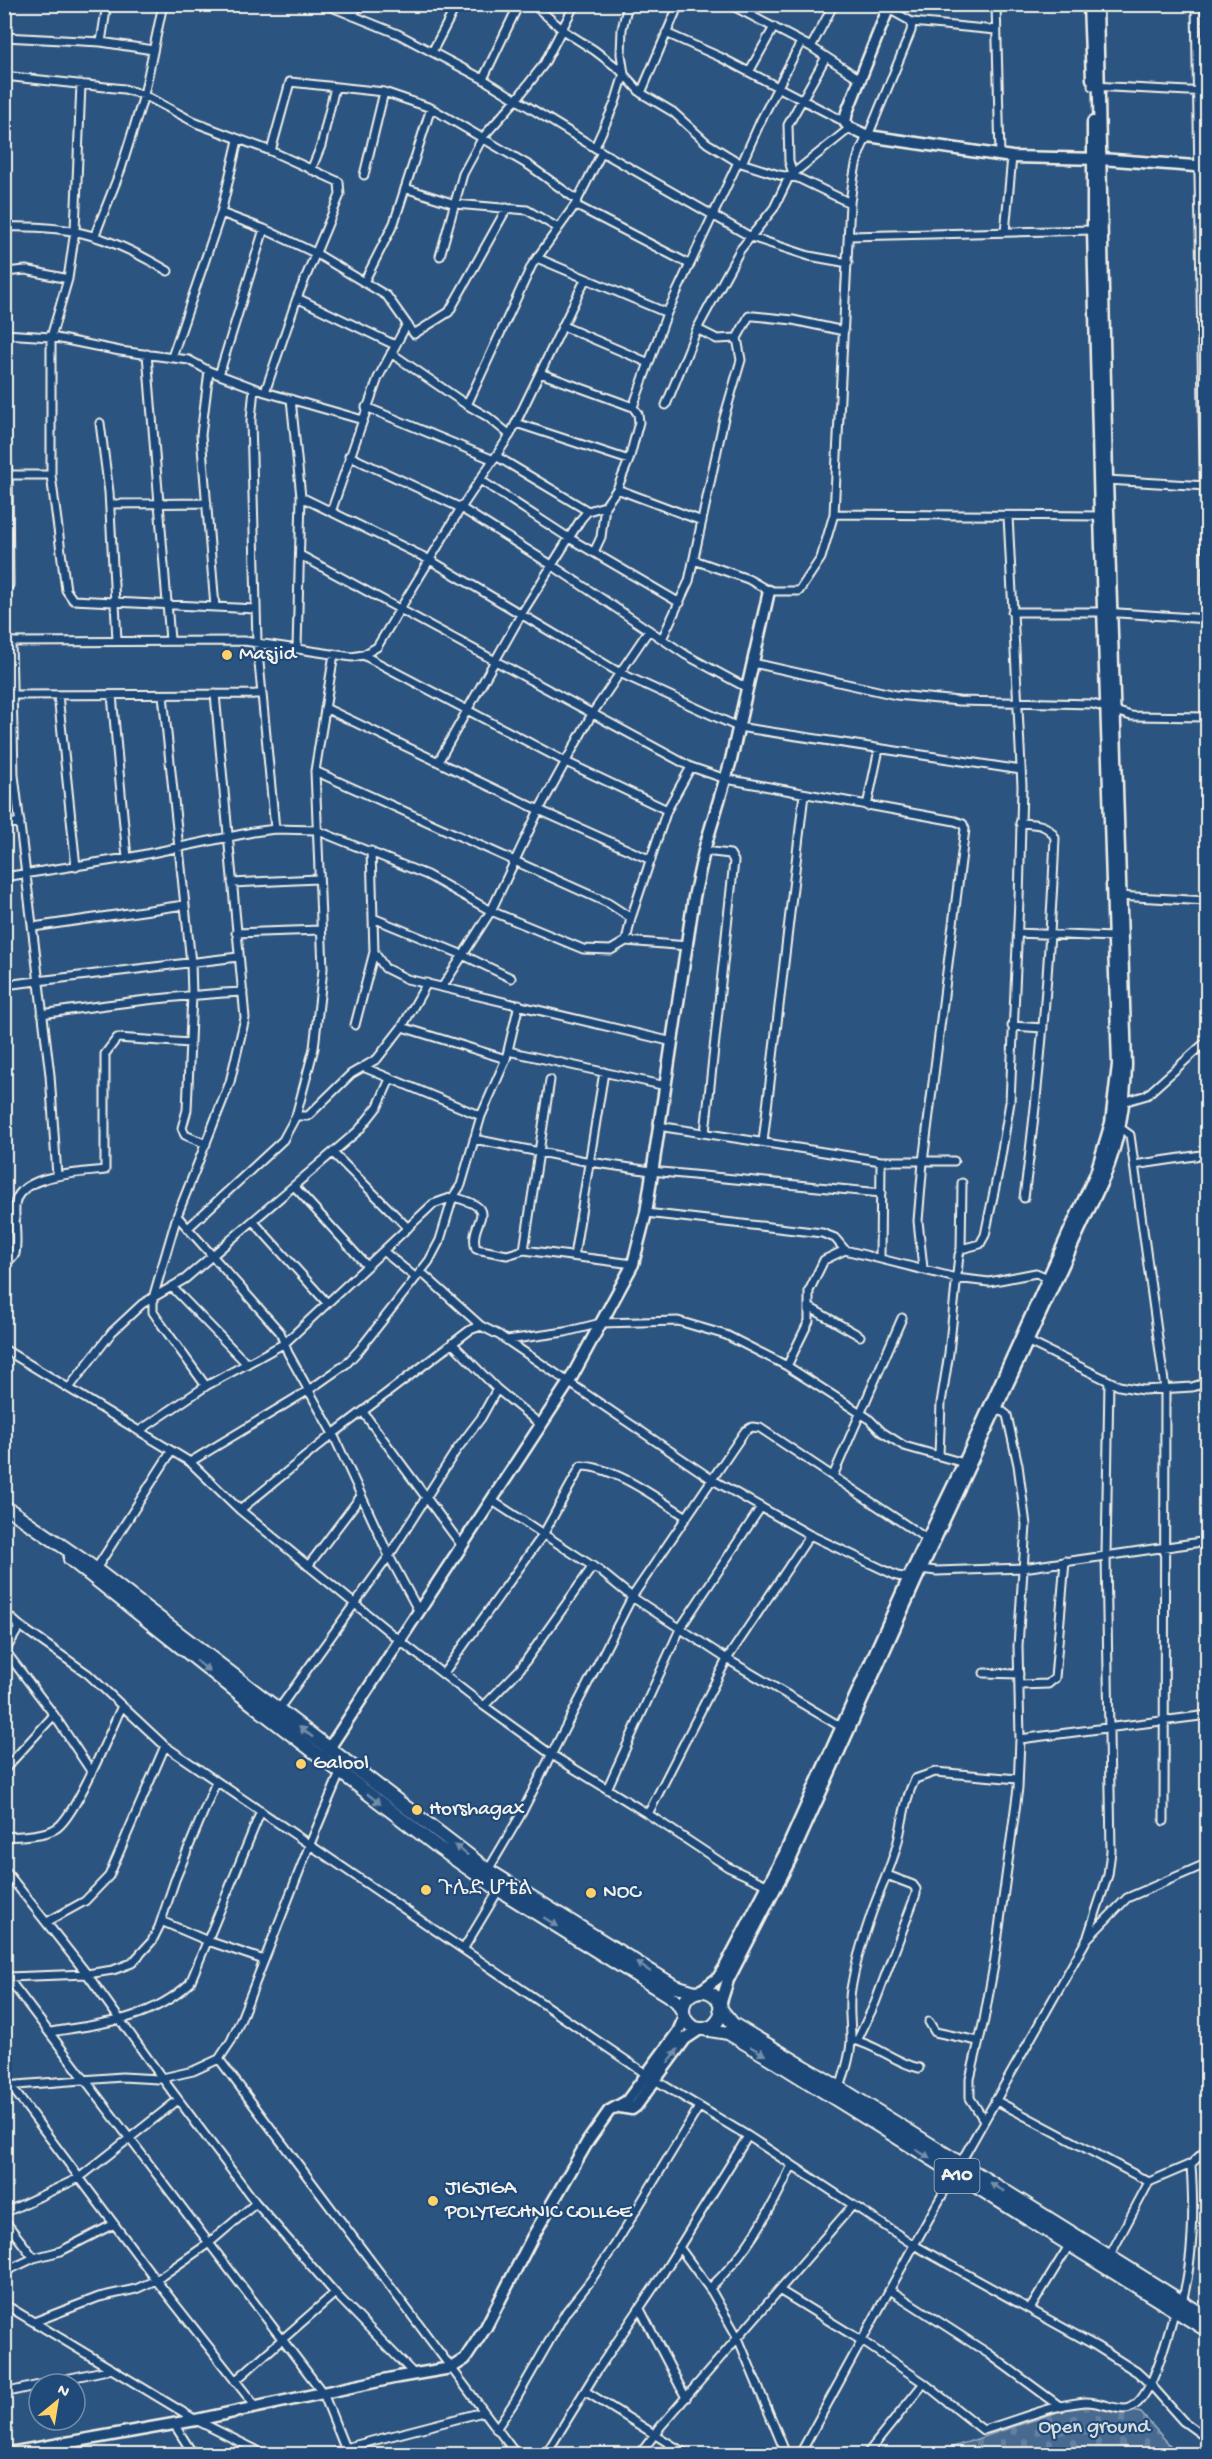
<svg xmlns="http://www.w3.org/2000/svg" width="1212" height="2459" font-family="'Gochi Hand','Noto Sans Ethiopic',sans-serif">
  <defs>
    <pattern id="cemetery-stones" width="16" height="16" patternUnits="userSpaceOnUse" patternTransform="scale(1.5)"><rect width="16" height="16" fill="#496b90"/><path d="M2 7V4a2 2 0 0 1 4 0v3zM10 15v-3a2 2 0 0 1 4 0v3z" fill="#6481a0"/></pattern>
  </defs>
  <rect width="100%" height="100%" fill="#2c5481"/>
  <filter id="ink" filterUnits="userSpaceOnUse"><feTurbulence type="fractalNoise" baseFrequency=".0167" numOctaves="2"/><feDisplacementMap in="SourceGraphic" scale="12" xChannelSelector="R" yChannelSelector="G"/><feConvolveMatrix kernelMatrix="1 2 1 2 8 2 1 2 1" color-interpolation-filters="sRGB"/></filter>
  <g filter="url(#ink)">
    <path fill="url(#cemetery-stones)" stroke="#9eaebc" stroke-width="1.5" d="M1094,2400L1141,2413L1178,2454H932Z"/>
    <g fill="none" stroke-linecap="round" stroke-linejoin="round">
      <defs>
        <path id="street" d="M324,4L398,34L483,79L602,152L751,237L809,256L848,263
          M533,4L564,31L594,50L619,69L641,93L673,112L707,143L738,162L779,175L798,178L850,203
          M729,4L811,47L860,79
          M996,4L1000,156
          M1196,4L1208,691
          M353,16L358,4
          M912,22L996,30
          M666,33L720,57L845,122
          M4,37L101,42L153,50
          M101,42L107,4
          M811,47L834,4
          M432,52L457,4
          M749,72L774,27
          M4,76L124,89L144,95L196,123L271,151L339,182L340,195L297,298L265,392
          M483,79L519,4
          M81,84L75,230L68,279L51,337V475L66,590L73,600L256,609
          M1092,86L1208,92
          M641,93L679,4
          M595,147L615,103L624,74L621,54L622,29L628,4
          M271,151L290,82L384,92L431,108L530,166L577,200
          M742,163L761,120L801,42
          M311,170L321,146L335,87
          M793,174L789,161L788,125L826,57
          M364,175L384,92
          M405,188L455,204L527,210L558,228
          M575,205L689,264
          M221,213L264,229L317,254L387,296L414,334L449,312L507,208
          M4,227C73,225 109,236 168,271
          M1005,232L1012,157
          M95,235L121,169L144,95L163,4
          M849,236L1093,230
          M440,256L463,174L483,137L516,100L544,64L575,4
          M537,258L667,313
          M4,272L26,270L68,279
          M364,282L394,223L431,108
          M297,298L395,345
          M563,326L649,363
          M697,329L717,339L737,338L749,316H754L793,320L844,331
          M4,334L51,337L120,351L189,360L209,371L265,392L363,420L331,512
          M391,353L467,405L488,417L510,435
          M147,354L170,640
          M172,357L221,213L238,140
          M209,371L201,435L215,607
          M540,373L633,407
          M219,375L264,229
          M254,388L251,420L257,642L275,829
          M291,399L301,497L297,648
          M467,405L532,265L575,205L602,152
          M666,405L697,329L740,250L774,208L789,177L850,128
          M366,407L494,460
          M363,420L378,378L407,324
          M100,423L109,492L117,640
          M516,423L629,460
          M4,432L8,474L9,585L4,586
          M349,456L461,508L553,566L686,655L747,688
          M496,456L588,511
          M5,475H51
          M480,480L569,538L680,603
          M1107,480L1207,486
          M617,489L702,521
          M301,497L430,560L620,673L738,727L1021,770
          M110,504L207,503
          M834,514L1100,516
          M594,552L601,537L605,506L617,489L629,460L639,422L638,414L633,407L667,313L738,162
          M300,555L691,767L726,779L955,821L963,824L965,829L923,1162L918,1221L923,1268
          M694,560L748,579L769,591H799L821,558L834,514L850,203C853,181 855,155 868,136L911,31L912,22L885,7
          M1012,612H1104L1208,619
          M662,639L689,581L724,418L741,360L737,338
          M11,641L14,775L50,1075L57,1176
          M4,642L244,641L352,657L363,655L377,647L461,508L510,435L585,280
          M363,655L566,762L667,810
          M753,663L896,695L959,701L1093,704L1131,716L1208,717
          M12,695L262,694
          M58,695L76,867
          M112,695L127,858
          M163,695L191,963L192,995L187,1110L182,1128L185,1135L206,1144
          M325,708L539,810L651,860
          M438,762L522,613L581,519L588,511L605,506
          M315,771L608,903L631,918
          M4,776L14,775
          M867,806L879,749
          M1020,823C1035,824 1048,823 1055,838C1050,959 1040,1079 1024,1198
          M4,825L20,822
          M371,851L374,952L385,968L407,979L673,1042
          M704,851L730,854L734,861L705,1133
          M4,877L127,858L253,832L275,829L316,830L427,875L491,911L583,949L611,950L626,941L688,946
          M232,883L318,879
          M1117,896L1208,901
          M373,918L463,955L511,978
          M33,927L184,905
          M236,933L321,930
          M1017,933L1113,937
          M626,941L631,918L667,810L691,767
          M4,985L238,957
          M443,986L491,911L539,810L592,714L649,630
          M42,1014C109,1004 176,995 243,992
          M355,1025L374,952
          M1012,1026L1043,1028
          M402,1027L506,1059
          M508,1051L666,1086
          M363,1067L481,1116
          M1120,1103L1147,1095L1208,1040
          M296,1116H308L351,1074L377,1059L402,1027L427,983
          M1116,1125L1130,1135L1165,1389L1164,1821
          M658,1126L881,1161H954
          M474,1139L590,1162L651,1171L881,1193
          M763,1142L804,794
          M333,1153L408,1228
          M1134,1165L1208,1154
          M294,1186L367,1266
          M646,1213L822,1233L835,1238L845,1250
          M177,1216L280,1332L288,1353L333,1434L389,1556L418,1610
          M253,1221L327,1303
          M188,1228L283,1140L296,1116L314,1048L323,969L315,771L334,654
          M961,1249L962,1183
          M524,1250L550,1080
          M383,1251L416,1278
          M574,1256L604,1072
          M880,1258L881,1161
          M4,1266L15,1254C18,1238 14,1222 15,1206C17,1174 80,1173 105,1170V1054L117,1038L190,1043
          M421,1272L481,1326
          M172,1287L247,1364
          M809,1307L860,1336
          M507,1340L565,1332L601,1323L678,1321L726,1335L787,1366L868,1418L882,1432L904,1446L964,1463
          M1025,1340L1119,1386L1143,1390L1192,1387L1208,1382
          M452,1343L497,1389
          M4,1349L190,1462L240,1510L399,1640L484,1706L552,1755L648,1814L728,1867L771,1887
          M787,1366L809,1321V1291L824,1260L845,1250L956,1278L989,1282L1036,1273L1048,1278
          M206,1386L159,1321L153,1312V1298L177,1216L230,1082L245,1018L215,694
          M69,1388L112,1332L142,1304L185,1279L359,1130L378,1106L390,1079
          M363,1412L462,1546
          M139,1431L206,1386L285,1343L433,1204L453,1197L461,1185L481,1116L506,1059L519,1004
          M939,1455L941,1403L949,1353L959,1255L961,1249L980,1244L985,1235L999,1168L1010,1102L1019,900L1022,786L1008,516
          M190,1462L309,1390L346,1364L360,1349L429,1261L440,1240L453,1197C505,1210 467,1220 476,1249L507,1255L524,1250L633,1264
          M833,1476L902,1318
          M491,1500L600,1571L632,1597L727,1659L843,1728
          M240,1510L333,1434L470,1330L481,1326L499,1335L713,1480L810,1535L897,1576L911,1578
          M308,1566L361,1496
          M96,1569L171,1452
          M919,1569L937,1571L1023,1568L1208,1541
          M4,1612L20,1626
          M6,1652L54,1715L91,1771
          M4,1653L20,1626L88,1674L165,1746L646,2074
          M984,1673L1019,1674
          M443,1674L543,1535L581,1466C614,1466 659,1500 687,1517
          M4,1680L6,1652
          M1019,1685L1048,1684L1055,1678L1065,1561
          M484,1706L520,1669L593,1566
          M278,1710L389,1556L455,1452L481,1418L497,1389L541,1425
          M1020,1739L1208,1715
          M4,1770L54,1715
          M607,1789L681,1627L761,1507
          M648,1814L727,1659L810,1535
          M4,1837C20,1836 41,1836 55,1829C74,1820 111,1729 122,1706
          M4,1869L87,1974L162,2078L256,2203L335,2293L414,2374
          M487,1872L520,1816L632,1597L745,1431L752,1427L760,1428L927,1539
          M161,1921L208,1941L264,1960
          M47,1922L85,1901L109,1876L165,1746
          M1088,1936L1108,1875L1111,1851L1106,1555L1109,1381
          M464,1948L500,1888
          M4,1973L323,2393L345,2448
          M8,1977L87,1974L113,1970L132,1963L152,1941L159,1927L175,1880L216,1782
          M929,2022L935,2032L978,2041
          M50,2032C101,2024 151,2020 190,1983L261,1811
          M853,2040C878,2045 895,2063 919,2068
          M857,2041L875,2003L916,1894V1889L913,1885L887,1875
          M219,2059L516,2454
          M4,2077L156,2280L256,2407
          M655,2080L748,2136L914,2245L1096,2346L1137,2372L1151,2385L1183,2421L1208,2439
          M4,2086L122,2077L158,2079L193,2071L219,2059L231,2041L241,2019L310,1844L340,1773
          M840,2088C845,2072 851,2055 851,2039C851,2022 848,2006 851,1989C855,1965 862,1941 870,1918C878,1893 890,1871 897,1845C903,1823 904,1800 915,1779L935,1772L1018,1779
          M995,2100L1149,2182L1191,2164L1208,2148
          M984,2120L970,2098V2079L984,2020L994,1965L1018,1788L1020,1739L1018,1646L1026,1525L1018,1465L1007,1415L998,1408
          M4,2213L79,2178L178,2100
          M4,2220L34,2258
          M679,2247L712,2292L738,2338L786,2454
          M1109,2257L1149,2182
          M4,2272L34,2258L61,2251L114,2224
          M710,2288C747,2253 771,2211 792,2165
          M779,2290L862,2341L924,2383L983,2430C1016,2421 1050,2405 1085,2402C1098,2401 1112,2409 1125,2409C1152,2408 1168,2331 1175,2310
          M890,2290L989,2354L1061,2407
          M1182,2302C1194,2256 1194,2211 1191,2164
          M4,2304L196,2420L264,2454
          M640,2309L686,2398
          M1030,2309L1070,2244
          M34,2322L99,2297L136,2289L156,2280L209,2243L256,2203
          M235,2381L335,2293
          M43,2384L112,2369
          M585,2391L686,2454
          M4,2393L39,2385
          M174,2424L193,2454
          M496,2429L515,2401L566,2312L591,2280L615,2245L699,2107
          M333,2454L345,2448L483,2412
          M546,2454L597,2371L662,2275L748,2136
          M640,2454L661,2426L853,2205
          M800,2454L914,2245L1087,1939L1127,1898L1208,1863
          M867,2454L924,2383"/>
        <path id="secondary" d="M882,4L886,14L847,112L845,122L850,128L868,136L1012,157L1101,159L1208,167
          M1089,4L1092,79
          M328,1750L569,1382L633,1264L646,1213L694,897L705,847L731,760L769,591
          M699,1992L718,1978L725,1967L785,1853L909,1577L964,1463L1096,1173L1111,1123L1118,1065L1100,516L1093,230V122
          M720,2005L728,1980L792,1856L916,1580L1104,1177C1119,1141 1125,1104 1126,1065L1107,480L1097,4
          M620,2107L632,2109L636,2106L685,2039L700,2029
          M4,2454L196,2420L398,2377L451,2368L465,2359L486,2327L532,2238L588,2141L609,2111L627,2101L678,2032L684,2018"/>
        <path id="highway" d="M4,1506L90,1565L488,1870L675,1986L695,1992
          M70,1559L270,1718L439,1848L499,1890L669,1996L677,2002L683,2012
          M683 2010a19 19 0 1 1 38 0a19 19 0 1 1-38 0Z
          M720,2008L733,2024L840,2088L1208,2318
          M704,2029L728,2033L768,2057L1208,2331"/>
      </defs>
      <use href="#street" stroke="#f4f1e8" stroke-width="11"/>
      <use href="#secondary" stroke="#f4f1e8" stroke-width="15"/>
      <use href="#highway" stroke="#f4f1e8" stroke-width="16"/>
      <use href="#street" stroke="#1f4a7a" stroke-width="7"/>
      <use href="#secondary" stroke="#1f4a7a" stroke-width="10"/>
      <use href="#highway" stroke="#1f4a7a" stroke-width="12"/>
    </g>
    <defs><path id="oneway-solid" d="M-6-.8H1V-3.2L6.5 0L1 3.2V.8H-6Z" transform="scale(1.5)"/></defs>
    <g fill="#748da6">
      <use href="#oneway-solid" transform="translate(203 1666) rotate(38)"/>
      <use href="#oneway-solid" transform="translate(306 1732) rotate(-142)"/>
      <use href="#oneway-solid" transform="translate(374 1799) rotate(38)"/>
      <use href="#oneway-solid" transform="translate(461 1850) rotate(-143)"/>
      <use href="#oneway-solid" transform="translate(551 1922) rotate(32)"/>
      <use href="#oneway-solid" transform="translate(643 1967) rotate(-148)"/>
      <use href="#oneway-solid" transform="translate(758 2051) rotate(30)"/>
      <use href="#oneway-solid" transform="translate(673 2056) rotate(-54)"/>
      <use href="#oneway-solid" transform="translate(923 2154) rotate(32)"/>
      <use href="#oneway-solid" transform="translate(997 2187) rotate(-148)"/>
    </g>
  </g>
  <g fill="#ffd166" stroke="#1f4a7a" stroke-width="2">
    <circle cx="227" cy="655" r="6"/>
    <circle cx="301" cy="1764" r="6"/>
    <circle cx="417" cy="1810" r="6"/>
    <circle cx="426" cy="1890" r="6"/>
    <circle cx="591" cy="1893" r="6"/>
    <circle cx="433" cy="2201" r="6"/>
  </g>
  <g text-anchor="middle" dominant-baseline="central" stroke-width="4.5" stroke-linejoin="round" paint-order="stroke">
    <rect fill="#1f4a7a" stroke="#b4bfc7" stroke-width="1.5" x="934.5" y="2159" width="45" height="34" rx="4.5"/>
    <g font-size="20" font-weight="bold" fill="#f4f1e8">
      <text x="957" y="2176">A10</text>
    </g>
    <g font-size="21" fill="#f4f1e8" stroke="#1f4a7a" text-anchor="start">
      <text x="239" y="655">Masjid</text>
      <text x="313" y="1764">Galool</text>
      <text x="429" y="1810">Horshagax</text>
      <text x="438" y="1890">ጉሌድ ሆቴል</text>
      <text x="603" y="1893">NOC</text>
      <text x="445" y="2189">JIGJIGA<tspan x="445" dy="24">POLYTECHNIC COLLGE</tspan></text>
    </g>
    <g font-size="21" fill="#dadddb" stroke="#1f4a7a">
      <text x="1094" y="2428">Open ground</text>
    </g>
  </g>
  <rect width="1212" height="2459" fill="none" stroke="#1f4a7a" stroke-width="24"/>
  <rect x="12" y="12" width="1188" height="2435" fill="none" stroke="#f4f1e8" stroke-width="2" filter="url(#ink)"/>
  <g transform="translate(57 2402) rotate(30)"><circle r="28" fill="#1f4a7a" stroke="#748da6" stroke-width="1.5"/>
  <path d="M0-4.5L10 22L0 15L-10 22Z" fill="#ffd166"/>
  <text y="-9" font-size="16" font-weight="bold" text-anchor="middle" fill="#f4f1e8">N</text>
  </g>
</svg>
